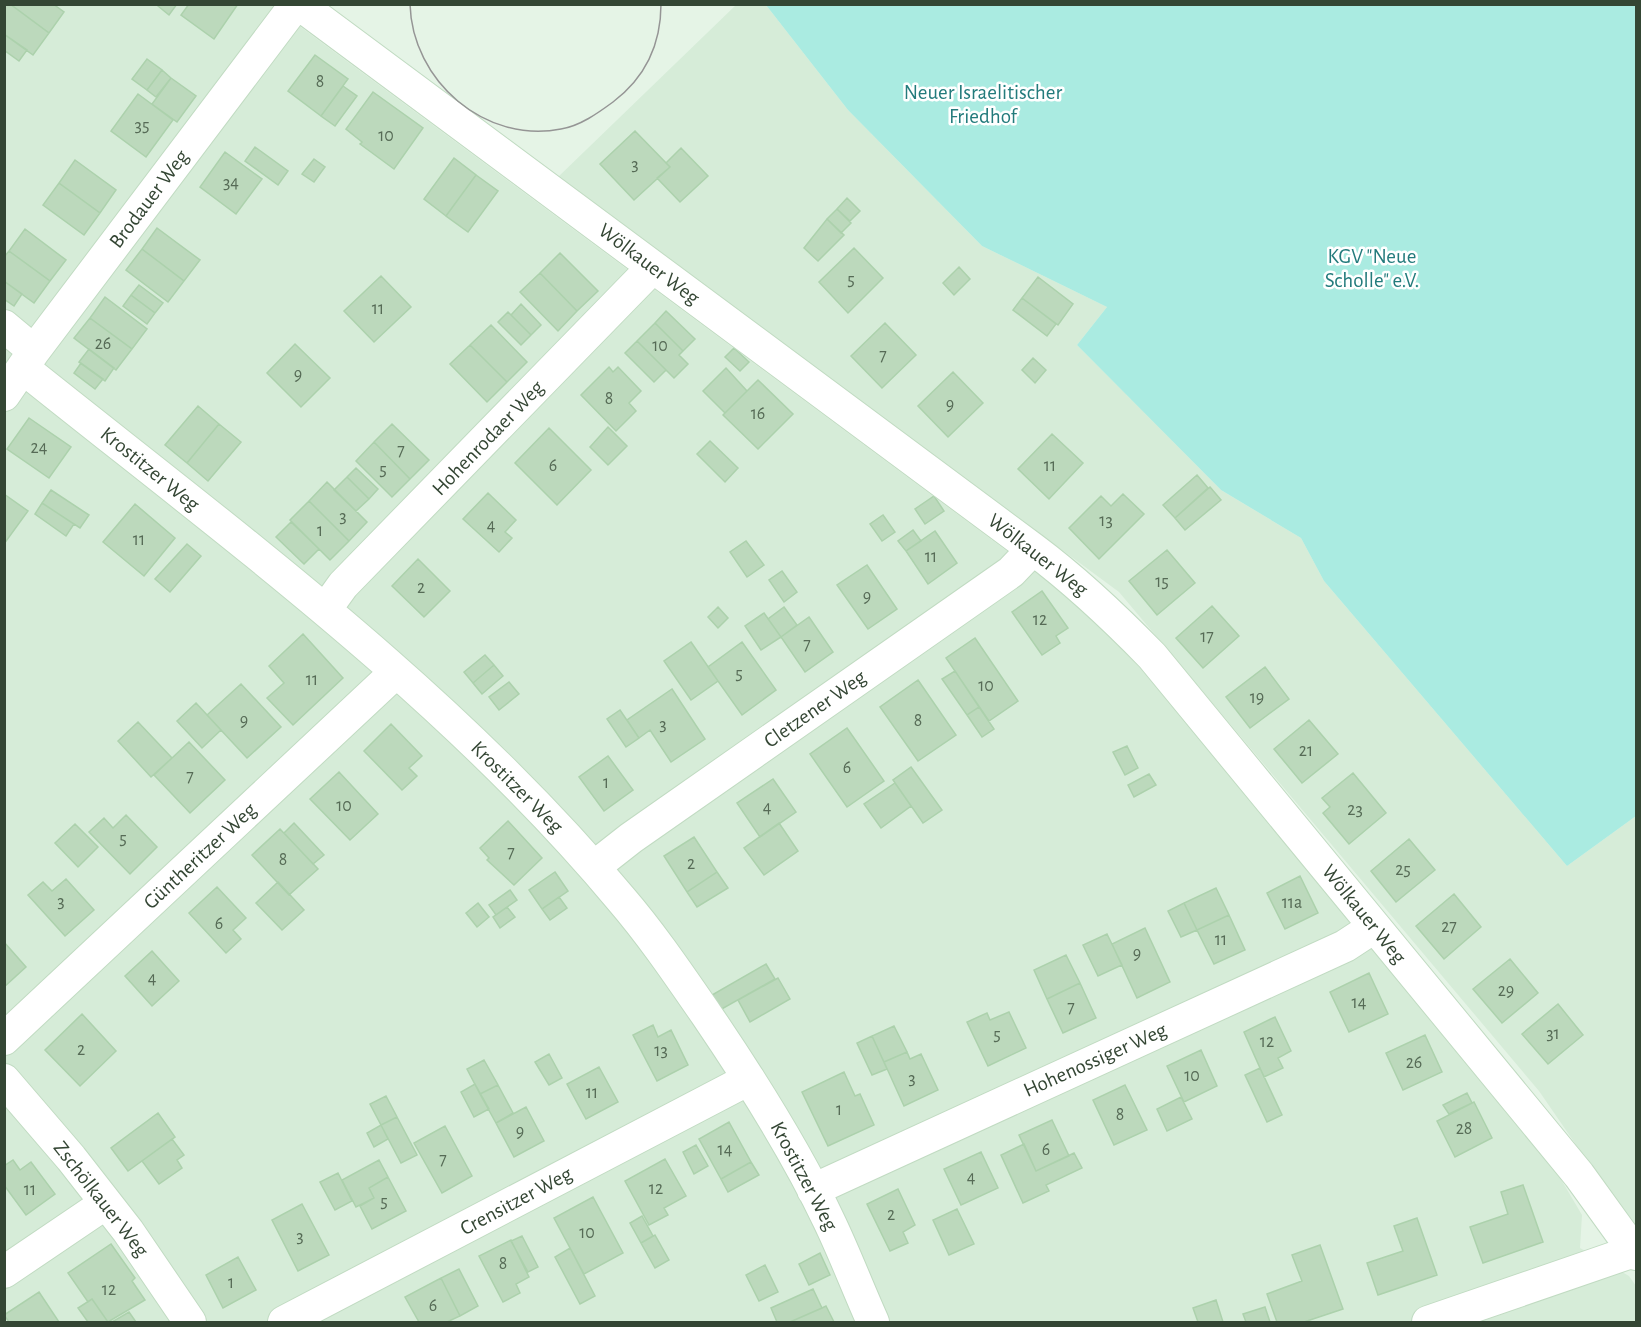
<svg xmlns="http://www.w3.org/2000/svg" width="1641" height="1327" font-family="'Alegreya Sans',sans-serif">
  <rect width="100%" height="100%" fill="#e5f4e6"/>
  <path fill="#d6ecd8" d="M5,4L271,5L1100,620L1539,1142L1582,1215L1580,1248L1629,1276L1636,1286V1322H5Z
    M736,5H766L848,110L982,246L1107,307L1077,345L1221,490L1301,538L1324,581L1567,866L1636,816V1232L1539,1091L1119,592L557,178Z"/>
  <path fill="#aaebe1" d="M766,5H1636V816L1567,866L1324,581L1301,538L1221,490L1077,345L1107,307L982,246L848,110Z"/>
  <path fill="#bcd9bc" stroke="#acd1ac" stroke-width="1.5" d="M4,4H10L49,33L33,55L4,34Z
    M10,4H53L64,12L49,33Z
    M160,4H177L169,15L158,6Z
    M189,4H238L214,39L181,15Z
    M4,34L27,50L19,61L4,50Z
    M315,55L348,79L321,116L288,91Z
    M147,59L162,70L147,90L132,79Z
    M162,70L171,78L156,97L147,90Z
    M171,78L196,96L177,122L152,104Z
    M343,86L357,96L335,126L321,116Z
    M373,92L423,128L394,169L360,144L362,142L346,129Z
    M138,94L173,120L146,157L111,131Z
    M635,131L670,167L634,200L600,164Z
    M255,147L288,171L278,185L245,161Z
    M681,148L708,176L680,202L657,178L670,167L666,163Z
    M225,152L262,179L236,214L200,187Z
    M454,158L476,175L446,216L424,199Z
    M314,159L325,167L314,182L302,174Z
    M75,160L116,190L100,213L59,183Z
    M476,175L498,191L468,232L446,216Z
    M59,183L100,213L84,235L43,205Z
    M847,198L860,211L850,221L837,209Z
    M837,209L851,223L841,233L827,219Z
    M827,219L844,235L818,261L804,248Z
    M157,228L200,260L184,281L142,249Z
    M25,229L66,260L50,281L9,251Z
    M854,248L883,278L848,313L819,282Z
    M142,249L184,281L168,302L126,270Z
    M9,251L50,281L34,303L4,281V257Z
    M560,253L598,291L577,311L540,273Z
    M959,267L970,279L954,295L943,283Z
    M540,273L577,311L558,331L520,292Z
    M381,276L411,307L374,342L344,311Z
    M1038,277L1073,304L1058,325L1022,298Z
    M4,281L22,294L14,306L4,299Z
    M139,285L163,303L155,313L131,295Z
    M131,295L155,313L147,324L123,306Z
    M105,297L147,329L132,349L90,318Z
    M1022,298L1056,324L1047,336L1013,310Z
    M521,304L541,325L531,335L511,315Z
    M666,311L695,339L683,351L655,323Z
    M508,312L531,335L521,345L498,322Z
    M90,318L132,349L116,370L74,338Z
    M655,323L683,351L679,355L688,364L674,378L637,341Z
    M885,323L916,355L882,388L851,356Z
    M491,325L527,362L507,382L470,345Z
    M637,341L666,370L654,382L625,353Z
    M295,344L330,378L301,407L267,373Z
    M470,345L507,382L487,402L450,364Z
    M734,348L749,362L740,371L725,357Z
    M89,349L114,368L105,381L79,362Z
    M1033,358L1046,370L1035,383L1022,370Z
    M81,363L103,379L95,389L74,373Z
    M609,367L613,372L618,367L641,391L629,403L636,411L616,431L581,395Z
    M726,368L747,391L725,413L703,391Z
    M953,372L983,403L948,437L918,406Z
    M758,380L793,414L758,449L723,415Z
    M198,406L219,424L187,463L165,445Z
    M29,418L71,447L49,478L7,449Z
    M219,424L241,442L208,481L187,463Z
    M392,424L429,460L410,479L374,442Z
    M608,427L627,446L608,465L590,447Z
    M549,428L591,470L557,505L515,463Z
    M1052,434L1083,463L1049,499L1018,469Z
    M710,441L738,468L725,482L697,454Z
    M374,442L410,479L392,497L356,461Z
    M356,468L378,489L369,499L347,477Z
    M1197,475L1208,488L1175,518L1163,505Z
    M347,477L369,499L356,511L334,490Z
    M327,482L367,522L349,541L309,501Z
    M1210,487L1221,500L1185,530L1175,518Z
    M51,490L89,515L80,528L42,503Z
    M488,493L516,520L505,532L512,538L499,552L463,519Z
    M4,494L28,511L4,544Z
    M1123,494L1144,514L1099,559L1069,528L1101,496L1111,506Z
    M934,496L944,511L925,524L915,509Z
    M309,501L349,541L330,560L290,520Z
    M42,503L74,524L66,536L35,514Z
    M135,504L175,538L144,576L103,542Z
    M883,515L895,532L882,541L870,524Z
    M291,522L319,549L304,564L276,537Z
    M913,530L921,541L906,551L898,541Z
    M935,531L957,563L928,584L906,551Z
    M746,541L764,565L747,577L730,552Z
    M187,544L201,556L170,592L155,579Z
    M1167,550L1195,583L1157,615L1129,581Z
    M418,559L450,591L424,617L392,586Z
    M867,565L897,609L868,629L837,585Z
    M782,571L797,592L784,602L769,580Z
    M1042,591L1068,628L1056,636L1060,643L1042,655L1012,612Z
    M1212,606L1239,636L1203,668L1176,638Z
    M718,607L728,618L718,628L708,617Z
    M784,607L797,625L781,637L768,619Z
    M764,613L781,637L761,650L745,626Z
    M809,617L833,652L805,672L781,637Z
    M303,634L343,678L293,725L267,698L284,683L269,666Z
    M975,638L1018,701L989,721L946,658Z
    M691,642L718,681L691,700L664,661Z
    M742,642L776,690L742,715L708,667Z
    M485,655L494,665L473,683L464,672Z
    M494,665L503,676L482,694L473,683Z
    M1265,667L1289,699L1250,728L1226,697Z
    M955,671L979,707L967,715L942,679Z
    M918,680L956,735L918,761L880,707Z
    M509,682L519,694L499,710L489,697Z
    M241,684L281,727L247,758L207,715Z
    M672,689L705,739L671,762L650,730L639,738L627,720Z
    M196,703L221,730L202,748L177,721Z
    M979,707L994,729L982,737L967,715Z
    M620,710L639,738L626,747L607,719Z
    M1309,720L1338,754L1302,783L1274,749Z
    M138,722L172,758L151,777L118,741Z
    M391,724L422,756L409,768L417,776L402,790L364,751Z
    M847,728L884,781L847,807L810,754Z
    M189,742L225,780L190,813L154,775Z
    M1127,746L1138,768L1125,775L1113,752Z
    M608,756L633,790L604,811L579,777Z
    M911,767L942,810L923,823L893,780Z
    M339,772L378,814L350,840L310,799Z
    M1353,773L1386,813L1349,844L1323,813L1330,807L1322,798Z
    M1149,774L1156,785L1134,797L1128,785Z
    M773,779L796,812L760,837L737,803Z
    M895,783L911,806L881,828L864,804Z
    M126,815L157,847L130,874L89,832L104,818L113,828Z
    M508,821L542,858L514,885L487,860L489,858L480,848Z
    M294,823L324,855L313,864L284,833Z
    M779,823L798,851L764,875L744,848Z
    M75,824L98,847L78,867L55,843Z
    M280,829L318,869L289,895L252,855Z
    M694,837L717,872L687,892L664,856Z
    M1409,839L1435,870L1396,902L1371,871Z
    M555,872L568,891L542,909L529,890Z
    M717,872L728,888L697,907L687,892Z
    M1300,876L1318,913L1285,929L1267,893Z
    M66,879L94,910L65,936L28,895L43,882L52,891Z
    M278,882L304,910L282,930L256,903Z
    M217,887L246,918L233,930L241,939L226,953L189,913Z
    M1216,888L1229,915L1197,930L1184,903Z
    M510,890L517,900L496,915L489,905Z
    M1454,894L1481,927L1444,959L1416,926Z
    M559,897L567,908L550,920L542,909Z
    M478,903L489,917L477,927L466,913Z
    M1184,903L1197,930L1181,937L1168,911Z
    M507,907L515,917L500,928L493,917Z
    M1229,915L1245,950L1214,964L1197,930Z
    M1145,928L1170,982L1137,998L1112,944Z
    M1107,934L1122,965L1098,976L1083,945Z
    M4,942L26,967L4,987Z
    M152,951L179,981L152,1006L125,976Z
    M1066,955L1080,983L1047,999L1034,970Z
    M1510,959L1538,993L1502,1023L1473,989Z
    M766,964L775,979L720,1010L712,995Z
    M1369,973L1388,1014L1349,1032L1330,992Z
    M778,978L790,999L750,1022L738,1000Z
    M1080,983L1096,1018L1063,1033L1047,999Z
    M1558,1004L1583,1035L1548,1064L1522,1034Z
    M1009,1012L1026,1048L988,1066L967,1022L987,1013L990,1020Z
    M82,1014L116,1051L80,1086L45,1050Z
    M1275,1017L1291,1051L1278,1058L1283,1068L1264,1077L1244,1032Z
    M653,1025L658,1037L671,1030L688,1065L657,1081L633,1035Z
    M894,1026L907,1052L884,1062L872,1036Z
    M1425,1035L1442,1072L1403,1090L1386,1053Z
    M872,1036L887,1069L872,1075L857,1043Z
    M1201,1050L1217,1086L1184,1102L1167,1066Z
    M907,1052L910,1059L921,1054L938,1090L904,1106L884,1062Z
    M549,1054L562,1078L549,1085L535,1062Z
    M484,1060L498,1085L480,1094L467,1069Z
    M599,1067L618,1102L586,1119L567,1084Z
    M1260,1068L1282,1115L1267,1122L1245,1075Z
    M844,1072L855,1096L860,1094L874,1125L828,1146L802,1092Z
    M475,1084L489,1109L474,1117L461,1092Z
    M498,1085L513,1113L496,1123L480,1094Z
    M1125,1085L1147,1130L1114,1145L1093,1100Z
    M1467,1093L1472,1103L1449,1114L1443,1105Z
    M386,1096L397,1117L381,1125L370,1104Z
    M1181,1097L1192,1119L1167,1131L1157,1109Z
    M1474,1102L1492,1138L1455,1157L1437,1121Z
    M526,1107L544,1141L514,1157L496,1123Z
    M158,1113L175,1137L128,1171L111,1148Z
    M397,1117L417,1155L401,1163L381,1125Z
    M1052,1120L1069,1156L1036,1171L1019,1135Z
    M729,1122L751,1162L721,1179L699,1139Z
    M381,1125L388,1139L374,1147L367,1133Z
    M445,1126L472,1176L442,1193L414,1143Z
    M172,1139L184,1155L177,1160L182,1168L159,1184L142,1161Z
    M1024,1144L1036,1171L1074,1153L1082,1168L1046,1185L1049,1191L1023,1203L1001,1155Z
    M696,1145L708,1166L694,1174L683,1152Z
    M981,1152L998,1188L961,1205L944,1169Z
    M665,1159L686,1196L664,1208L668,1215L649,1225L625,1181Z
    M13,1160L20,1170L31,1162L55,1194L26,1215L4,1185V1166Z
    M379,1160L388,1177L369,1188L374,1198L356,1207L342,1180Z
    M751,1162L759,1175L728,1192L721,1179Z
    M338,1173L352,1201L335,1210L320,1182Z
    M388,1177L406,1211L372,1229L360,1206L374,1198L369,1188Z
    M1523,1185L1543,1242L1483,1263L1470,1227L1508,1214L1501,1192Z
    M898,1189L915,1225L903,1232L908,1243L890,1251L867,1204Z
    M593,1197L623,1253L584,1274L554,1218Z
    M302,1204L329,1255L298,1271L272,1220Z
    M957,1209L974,1244L949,1255L933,1220Z
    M642,1216L653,1236L641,1243L630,1223Z
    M1417,1218L1437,1275L1378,1295L1367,1263L1403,1251L1394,1226Z
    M655,1235L669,1260L655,1268L641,1243Z
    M522,1236L538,1267L528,1272L511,1241Z
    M511,1240L529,1277L516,1284L520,1293L503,1302L479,1256Z
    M111,1244L135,1278L132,1281L145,1300L108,1322L92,1299L88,1302L68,1273Z
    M1320,1245L1343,1309L1304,1322H1277L1267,1294L1302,1281L1292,1255Z
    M570,1248L595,1296L580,1304L555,1257Z
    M820,1253L830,1275L809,1285L799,1264Z
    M238,1257L256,1290L223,1308L206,1275Z
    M765,1265L778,1292L759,1301L746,1275Z
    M459,1269L478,1306L460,1316L441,1278Z
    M441,1278L460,1316L447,1322H419L405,1297Z
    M813,1289L822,1308L790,1322H777L771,1308Z
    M39,1292L59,1322H9L4,1315Z
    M92,1299L108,1322H88L78,1308Z
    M1216,1300L1223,1322H1198L1193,1308Z
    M826,1306L834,1322H790L822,1308Z
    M1265,1307L1270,1322H1246L1243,1314Z
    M129,1312L136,1322H112Z"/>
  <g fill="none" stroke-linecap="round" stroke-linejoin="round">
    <defs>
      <path id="minor" d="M299,4L1033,549C1076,581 1114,617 1152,656L1579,1175L1636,1254
        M4,326L34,351
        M23,368C230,534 450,694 621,899C652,935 679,975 706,1014C751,1080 795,1149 829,1221C845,1254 858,1289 873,1322
        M4,395L34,351L296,4
        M325,610L343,585L653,267
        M594,867L631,838L1011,572L1033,549
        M4,1039L396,672
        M4,1080L71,1158L128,1231L190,1322
        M813,1190L1345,946L1374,927
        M4,1272L106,1203
        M284,1322L749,1079
        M1428,1322L1634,1251"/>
    </defs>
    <use href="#minor" stroke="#c1dbc2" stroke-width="34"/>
    <use href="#minor" stroke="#fff" stroke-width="32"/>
    <path stroke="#959595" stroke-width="1.5" d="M410,4C412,81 485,144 561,129C580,126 598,113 613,102C646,77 661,45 661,4"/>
  </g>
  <g text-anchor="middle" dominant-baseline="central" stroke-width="5" stroke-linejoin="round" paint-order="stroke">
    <g font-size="18" fill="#566b56">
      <text x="320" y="82">8</text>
      <text x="142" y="126">35</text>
      <text x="386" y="136">10</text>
      <text x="635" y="165">3</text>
      <text x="231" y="183">34</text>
      <text x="851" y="280">5</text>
      <text x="378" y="309">11</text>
      <text x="103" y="344">26</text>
      <text x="660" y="346">10</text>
      <text x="883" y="356">7</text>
      <text x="298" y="375">9</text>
      <text x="609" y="399">8</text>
      <text x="950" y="405">9</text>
      <text x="758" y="414">16</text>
      <text x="39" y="448">24</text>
      <text x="401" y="451">7</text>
      <text x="553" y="466">6</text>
      <text x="1050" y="466">11</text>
      <text x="383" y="470">5</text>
      <text x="343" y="517">3</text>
      <text x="1106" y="521">13</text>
      <text x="491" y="526">4</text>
      <text x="320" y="531">1</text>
      <text x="139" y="540">11</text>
      <text x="931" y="557">11</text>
      <text x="1162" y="582">15</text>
      <text x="421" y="588">2</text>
      <text x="867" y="597">9</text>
      <text x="1040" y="620">12</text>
      <text x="1207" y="637">17</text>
      <text x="807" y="645">7</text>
      <text x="739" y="674">5</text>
      <text x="312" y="680">11</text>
      <text x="986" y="686">10</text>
      <text x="1257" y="698">19</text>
      <text x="244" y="721">9</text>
      <text x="918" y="721">8</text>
      <text x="663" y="725">3</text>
      <text x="1306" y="751">21</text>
      <text x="847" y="768">6</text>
      <text x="190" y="777">7</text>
      <text x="606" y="783">1</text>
      <text x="344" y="806">10</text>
      <text x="767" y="808">4</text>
      <text x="1355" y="810">23</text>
      <text x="123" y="839">5</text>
      <text x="511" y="853">7</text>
      <text x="283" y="860">8</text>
      <text x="691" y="864">2</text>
      <text x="1403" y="870">25</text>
      <text x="61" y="902">3</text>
      <text x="1292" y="903">11a</text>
      <text x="219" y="924">6</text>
      <text x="1449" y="927">27</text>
      <text x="1221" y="940">11</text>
      <text x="1137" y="954">9</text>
      <text x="152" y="979">4</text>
      <text x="1506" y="991">29</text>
      <text x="1359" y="1003">14</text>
      <text x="1071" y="1008">7</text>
      <text x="1553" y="1034">31</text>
      <text x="997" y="1035">5</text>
      <text x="1267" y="1042">12</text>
      <text x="81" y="1050">2</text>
      <text x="661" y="1051">13</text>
      <text x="1414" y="1063">26</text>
      <text x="1192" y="1076">10</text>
      <text x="912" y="1079">3</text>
      <text x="592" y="1093">11</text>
      <text x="839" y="1110">1</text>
      <text x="1120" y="1115">8</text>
      <text x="1464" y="1129">28</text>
      <text x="520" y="1132">9</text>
      <text x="725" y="1150">14</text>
      <text x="1046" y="1150">6</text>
      <text x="443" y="1160">7</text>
      <text x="971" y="1178">4</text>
      <text x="656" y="1189">12</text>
      <text x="30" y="1190">11</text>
      <text x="384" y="1202">5</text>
      <text x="891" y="1215">2</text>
      <text x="587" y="1233">10</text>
      <text x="300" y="1237">3</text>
      <text x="503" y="1264">8</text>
      <text x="231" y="1283">1</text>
      <text x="109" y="1290">12</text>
      <text x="433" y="1306">6</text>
    </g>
    <g font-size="21" fill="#237b7c" stroke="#fff">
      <text x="983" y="92">Neuer Israelitischer<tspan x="983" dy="24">Friedhof</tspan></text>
      <text x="1372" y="256">KGV "Neue<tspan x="1372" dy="24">Scholle" e.V.</tspan></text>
    </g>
    <g font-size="21" fill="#344634" stroke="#fff">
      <text transform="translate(149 199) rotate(-53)">Brodauer Weg</text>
      <text transform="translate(649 264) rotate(37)">Wölkauer Weg</text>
      <text transform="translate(488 438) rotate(-46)">Hohenrodaer Weg</text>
      <text transform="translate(150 469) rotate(39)">Krostitzer Weg</text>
      <text transform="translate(1038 555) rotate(38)">Wölkauer Weg</text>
      <text transform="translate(815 709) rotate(-35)">Cletzener Weg</text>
      <text transform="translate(517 787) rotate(45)">Krostitzer Weg</text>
      <text transform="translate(200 856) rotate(-43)">Güntheritzer Weg</text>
      <text transform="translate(1364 914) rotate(51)">Wölkauer Weg</text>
      <text transform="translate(1095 1060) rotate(-24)">Hohenossiger Weg</text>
      <text transform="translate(804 1176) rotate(62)">Krostitzer Weg</text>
      <text transform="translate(101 1199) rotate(52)">Zschölkauer Weg</text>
      <text transform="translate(516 1201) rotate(-28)">Crensitzer Weg</text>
    </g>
  </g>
  <rect width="1641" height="1327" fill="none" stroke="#344634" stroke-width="12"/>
</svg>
